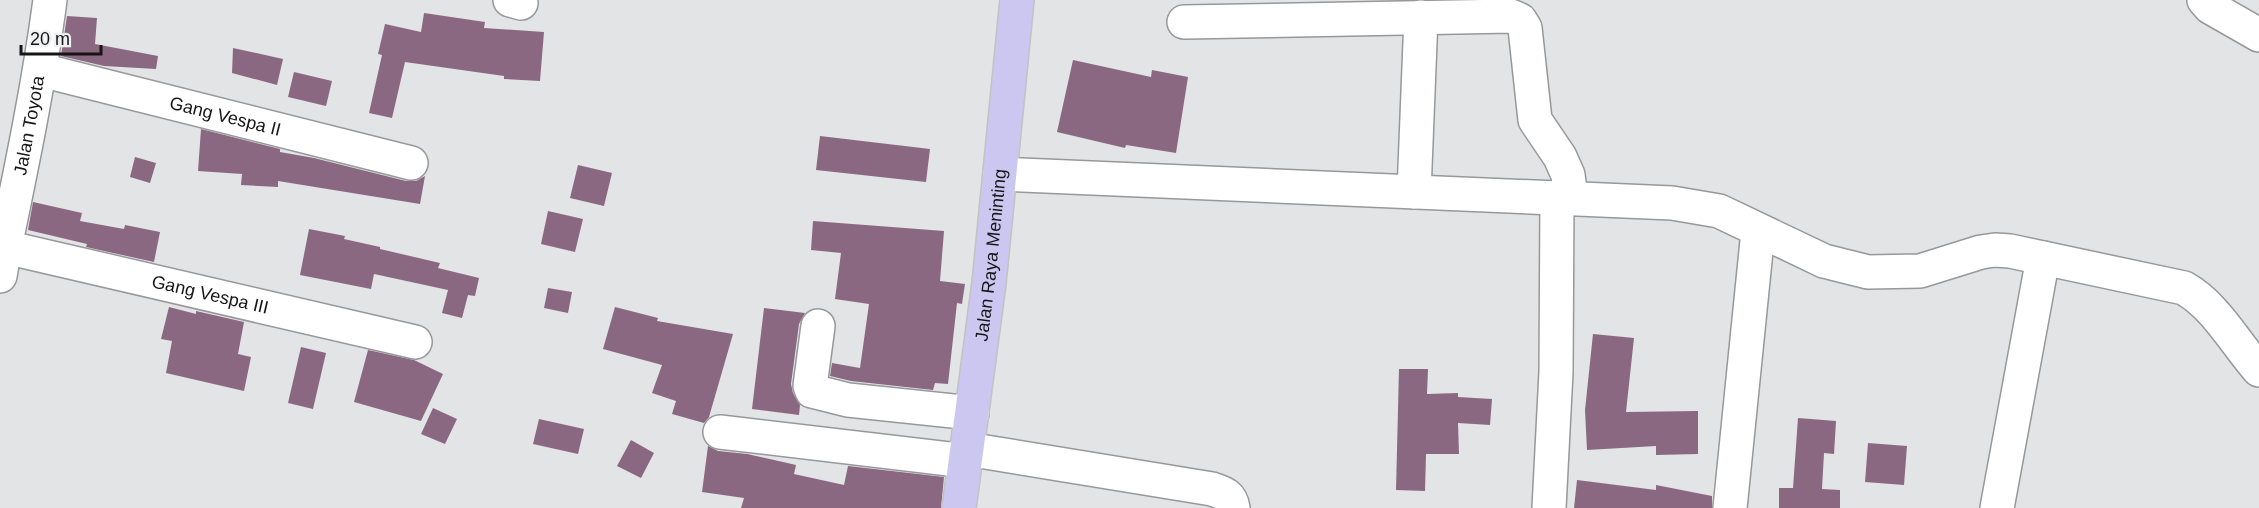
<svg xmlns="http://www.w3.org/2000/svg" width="2259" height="508" font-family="Helvetica,sans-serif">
  <rect width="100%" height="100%" fill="#e3e4e6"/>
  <path fill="#8b6881" d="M424,13L485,22L484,28L544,32L540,81L504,79V76L405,62L392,118L369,113L382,55L378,54L385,24L421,32Z
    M67,16L97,18L95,44L158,56L156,69L104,66L61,56Z
    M233,48L283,59L277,85L232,73Z
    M1073,60L1151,77L1152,70L1188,77L1176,153L1126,145L1125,148L1057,132Z
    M294,72L332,81L326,106L288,97Z
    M201,129L280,149V152L314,158L406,181H416L425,176L420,204L278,181V187L241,185L242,174L198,171Z
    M820,136L930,149L926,182L816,170Z
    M135,157L156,163L150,183L130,177Z
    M578,165L612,173L604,206L570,198Z
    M33,202L82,213L80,221L124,229L125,225L160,232L154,262L86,247L87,244L28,230Z
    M548,211L583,219L575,252L541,244Z
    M813,221L944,231L940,281L965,284L962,304L957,303L948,384L935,383L933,390L851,381L830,376L832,363L860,368L869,304L835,299L841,253L811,250Z
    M309,229L345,236L344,239L380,247V249L440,263L438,268L479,278L475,296L468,295L462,318L442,313L448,290L374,274L371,289L300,275Z
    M548,288L572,292L568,313L544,308Z
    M169,307L196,314V311L244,322L238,354L251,357L244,391L166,373L172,341L161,339Z
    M615,307L658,318L657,321L733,334L709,417L704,423L672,414L676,401L652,393L662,365L603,349Z
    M764,308L805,313L799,324L791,384L793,393L800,405L799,415L752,409Z
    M1593,334L1634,338L1626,412L1698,411V454L1656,455V446L1587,450L1585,410Z
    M301,347L326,353L313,409L288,403Z
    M368,350L414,360L443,374L421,421L354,402Z
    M1399,369H1428L1427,394L1458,393V397L1492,399L1490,425L1458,423L1459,454H1426L1425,491L1396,490Z
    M433,408L457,419L445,444L421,434Z
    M1798,418L1836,421L1834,454L1824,453L1822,489L1840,490V508H1779V488H1793Z
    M539,419L584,429L578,454L533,444Z
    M631,440L654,453L641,478L617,466Z
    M1868,443L1907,446L1904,485L1865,482Z
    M708,446L718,451L747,454L796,465L794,474L844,485L848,466L944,477L941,508H741L744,498L702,492Z
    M1577,480L1656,490V485L1712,496V508H1574Z"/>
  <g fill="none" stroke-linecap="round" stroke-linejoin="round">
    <defs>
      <g id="minor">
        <path d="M510,0L521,3"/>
        <path d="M2204,0L2210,7L2259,35"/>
        <path d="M1184,22L1511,16L1520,20L1525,28L1535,120L1560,157L1568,175L1571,198"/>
        <path id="s1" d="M41,70L411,163"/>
        <path d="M1000,174L1672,203L1719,211L1824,261L1868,272L1920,271L1981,252L1995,250L2010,251L2184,288C2216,306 2235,343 2259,370"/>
        <path d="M1414,192L1421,17"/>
        <path id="s2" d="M0,246L5,247C22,165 39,83 50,0"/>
        <path id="s3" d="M0,276L5,247L415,342"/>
        <path d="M818,326L810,386L812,391L848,400L972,413"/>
        <path d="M720,432L966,461"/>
        <path d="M967,449L1212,489C1224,493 1231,495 1233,508"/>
        <path d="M1549,508L1556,372L1557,197"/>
        <path d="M1730,508L1758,231"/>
        <path d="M1997,508L2043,258"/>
      </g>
      <g id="highway">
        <path id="s4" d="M959,508L989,283L1017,0"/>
      </g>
    </defs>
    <use href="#minor" stroke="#979899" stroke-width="36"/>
    <use href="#highway" stroke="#c2c2c3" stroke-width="36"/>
    <use href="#minor" stroke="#fff" stroke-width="33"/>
    <use href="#highway" stroke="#ccc7f0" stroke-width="33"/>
  </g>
  <g text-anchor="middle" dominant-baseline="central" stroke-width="6" stroke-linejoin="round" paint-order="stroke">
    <g font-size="18" fill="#161617" stroke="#f0f1f3">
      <text stroke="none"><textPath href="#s1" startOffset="190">Gang Vespa II</textPath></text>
      <text stroke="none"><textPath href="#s2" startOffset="129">Jalan Toyota</textPath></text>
      <text stroke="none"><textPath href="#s4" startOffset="255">Jalan Raya Meninting</textPath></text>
      <text stroke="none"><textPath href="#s3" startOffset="240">Gang Vespa III</textPath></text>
    </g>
  </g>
  <path d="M21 45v9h80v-9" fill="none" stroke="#161617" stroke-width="3"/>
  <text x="30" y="45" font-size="18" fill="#161617" stroke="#f0f1f3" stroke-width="4.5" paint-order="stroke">20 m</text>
</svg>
